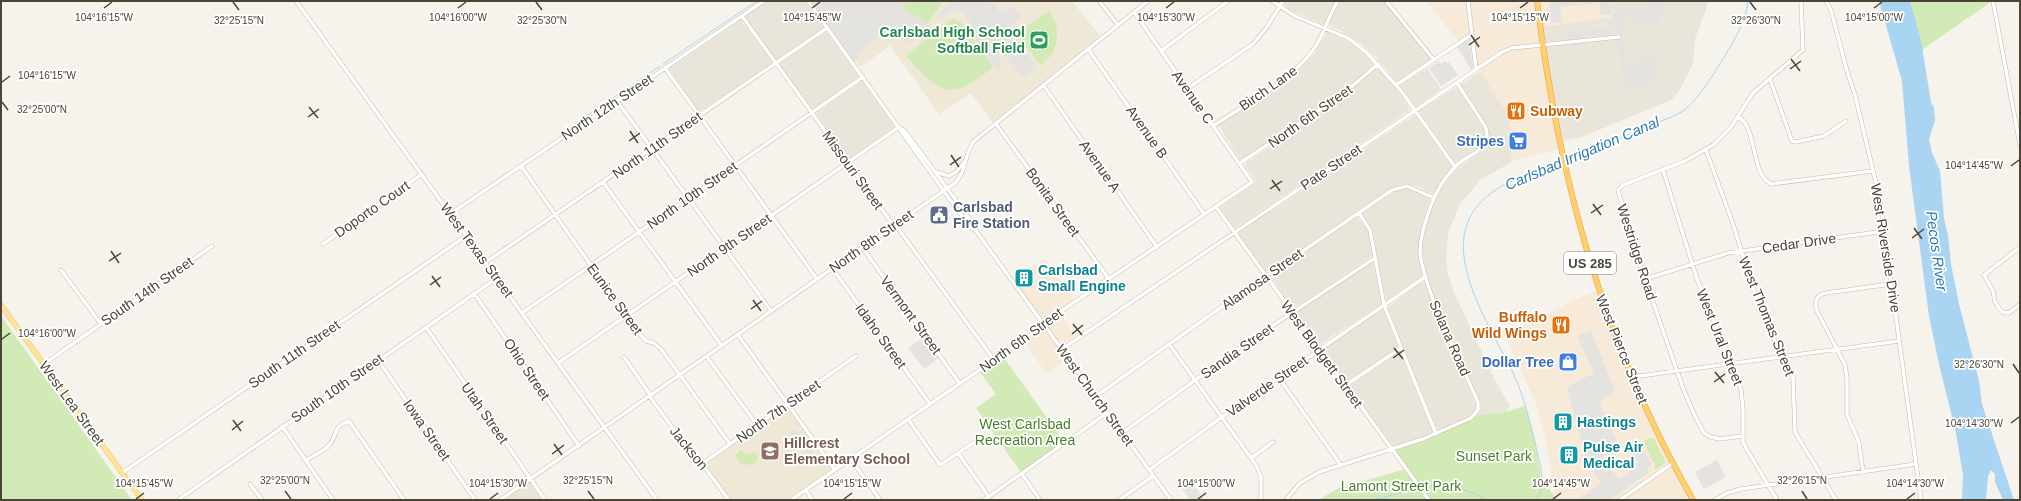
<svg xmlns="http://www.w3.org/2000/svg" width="2021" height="501" font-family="Helvetica,sans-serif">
  <rect width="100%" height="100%" fill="#f6f3ec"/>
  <path fill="#eae5da" d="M768,1H805L824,28L776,60L746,18V15Z
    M1286,1H1336L1325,23L1322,24L1288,9L1285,5Z
    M1341,1H1384L1432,60L1396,82L1378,59L1362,44L1345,33L1330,26V20Z
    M1609,1H1709L1695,39L1693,64L1679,91L1671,100L1582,137L1559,142L1540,27L1612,17Z
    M741,20L771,60L772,64L699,112L669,69Z
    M826,31L859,77L813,109L779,64Z
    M1327,32L1354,44L1373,62L1372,67L1327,103L1244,159H1240L1218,125L1300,69L1315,53Z
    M1378,68L1397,89L1410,110L1237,227H1233L1220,207L1255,183L1256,181L1245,166L1246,163L1338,100Z
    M1427,68L1441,89L1416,107L1400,85Z
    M1480,71L1510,117L1511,159L1510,163L1481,179L1460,204L1448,233L1446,260L1448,274L1455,295L1497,384L1510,405L1506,412L1477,416L1481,408V404L1434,299L1425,268L1422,247L1430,211L1441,189L1455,171L1484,149L1488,143L1489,131L1487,125L1460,85Z
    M862,81L895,127L849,159L816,113Z
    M1457,87L1485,131V139L1481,146L1455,163L1419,111Z
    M1415,115L1452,167L1433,194L1414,185L1403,184L1393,187L1269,271L1265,272L1238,233Z
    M1398,189H1411L1430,199L1420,231L1419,248L1422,276L1386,301L1377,261L1374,233L1362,213Z
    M1357,217L1369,232L1372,256L1293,309L1270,275Z
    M1371,262L1373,263L1382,304L1319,345L1296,313Z
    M1422,282L1425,283L1441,326L1476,405L1474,413L1470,416L1440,430L1437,429L1403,349L1388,307Z
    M1381,309L1384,310L1399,348L1346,382L1322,350Z
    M1400,352L1433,432L1431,434L1393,446L1349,386Z
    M530,482L543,500H504Z"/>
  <path fill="#f7ead8" d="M1426,1H1609L1612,17L1540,27L1560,148L1511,162L1510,117L1478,68L1471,36L1460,43Z
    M1045,259L1075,302L1059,313L1077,338L1062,349L1069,358L1047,374L1023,340L1041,328L1043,324L1012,281Z
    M1599,290L1632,377L1693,500H1557L1555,496L1545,437L1536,404L1505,335L1581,297Z"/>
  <path fill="#efe8d6" d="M814,1H1072L1100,36L993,123L971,93L939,114L890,46L860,67Z
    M788,404L835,470L791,500H729L700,465Z"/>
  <path fill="#d2eab5" d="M906,1H943L928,24L902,7Z
    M1910,1H1992L1922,50Z
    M1049,11C1062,29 1060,51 1041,65L1018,37L1019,32Z
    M952,19L961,22L993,67C950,103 940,94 906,56Z
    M1,316L132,500H1Z
    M1002,355L1065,443L1022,474L976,408L996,394L979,371Z
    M1525,406L1534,438L1541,477L1557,500H1318L1339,488L1406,469L1392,449L1418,441L1473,416L1506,412Z
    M1650,438L1654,439L1665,461L1664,464L1655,470V463C1650,458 1646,448 1644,441Z
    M741,450L746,454L754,452L758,456L757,461L753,464L742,465L735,455Z"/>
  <path fill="#e5e3e0" d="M808,1H906L902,7L931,27L910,43L890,29L866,46L853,64Z
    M958,1H988L997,5V12L1014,7L1021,17L1011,26L1009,34L1037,67L1024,78L999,49L1001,76L971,34L972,33L969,29L973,26L963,12L953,9L940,20L937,16L949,3Z
    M1549,1H1609L1611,14L1601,15L1599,3L1560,7L1562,23H1551Z
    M1644,1H1667L1658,23L1655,25L1648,26L1627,17L1621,22L1627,66L1636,65L1647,57H1652L1656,61L1657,68L1653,80L1649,85L1624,88L1613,14L1625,8L1639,12Z
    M1594,28H1607L1610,29L1613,34L1565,39V33Z
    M1469,39L1473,67L1471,70L1457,47Z
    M1439,61L1441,64L1445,61L1447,63L1449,62L1458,75L1441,86L1429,68Z
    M1591,330L1615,391L1599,402L1619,445L1597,461L1605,473L1611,469L1619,479L1637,466L1638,462L1630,451L1640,443L1652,465L1648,468V473L1610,500H1578L1601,483L1586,461L1567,387L1594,373L1577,336Z
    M924,337L939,358L924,369L908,348Z
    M790,430H797L817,458L810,459Z
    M1717,460L1726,477L1704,489L1695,472Z
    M1189,479L1204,500H1190L1180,485Z"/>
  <path fill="#a9d4f2" d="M1879,1H1910L1921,41L1931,102L1934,108L1935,120L1929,139L1932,153L1940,171L1944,218L1948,235L1951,264L1959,304L1979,381L1982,404L2014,500H2003L1995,482V474L1991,470L1988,476L1986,500H1962L1963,475L1956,433L1939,364L1929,316L1909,166L1902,81Z"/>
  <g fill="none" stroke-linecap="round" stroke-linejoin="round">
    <path stroke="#a9d4f2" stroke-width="1" d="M663,64L757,1
      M562,133L660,66
      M1567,160L1666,119C1675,116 1683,112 1690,105C1704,92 1738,37 1744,19C1746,13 1747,7 1748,1
      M1422,487C1446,482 1466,489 1487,500
      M1374,500L1419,488
      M1536,500C1547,487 1540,466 1537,451C1532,429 1526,405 1518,384C1497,334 1430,248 1484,199C1505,179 1536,173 1562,162"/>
    <defs>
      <path id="minor" d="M296,1L657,500
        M808,1L951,201L971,228L976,231L1171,500
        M1099,1L1118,25
        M1272,1L1295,16L1348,38L1366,52L1402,92L1455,167
        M1386,1L1434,60
        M1468,1L1476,69
        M1826,1L1831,10L1847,71L1855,95L1880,200L1921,500
        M1993,1L2020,145
        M742,16L891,222L897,227L994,360
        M1088,49L1204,214
        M1161,51L1228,1
        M665,68L817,279
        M1770,79L1792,141L1796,142L1824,136L1846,121
        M1396,85L1471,35
        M1044,86L1157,247
        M1188,88L1253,44L1267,27L1283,1
        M617,101L771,311
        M1738,117C1758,127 1750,174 1771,184L1873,171
        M996,124L1109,279
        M1213,126C1247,103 1289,83 1313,50C1324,35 1328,16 1338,1
        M900,128L905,131L974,225L976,231
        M1706,150L1732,221L1753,288L1773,337L1793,377L1795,432L1836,500
        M1240,163L1343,94L1378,64
        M521,166L635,328L646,341L654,343L661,349L730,444
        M1663,170L1697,279L1741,389L1743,410V443L1777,500
        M936,172L949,176L956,172L965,161
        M603,182L722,346
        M1216,207L1429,500
        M1359,213L1370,230L1384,305L1436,434
        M450,214L764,1
        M323,244L422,174
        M862,247L960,384
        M2020,247L1984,275L1993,291L1995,302L2002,312L2009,313L2020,304
        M486,262L827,28
        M832,268L930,404
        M61,270L101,324
        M1645,279L1728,253L1885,231
        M474,293L579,446
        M522,313L863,77
        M426,327L545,500
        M738,335L835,470
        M1169,344L1256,465L1261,477V500
        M1062,349L1502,52L1512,48L1619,37
        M624,357L651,396
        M707,357L757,425
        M378,360L475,500
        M558,363L899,127
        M44,364L212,246
        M1632,377L1899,341
        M1279,378L1340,464
        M1346,385L1401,348
        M1096,396L1230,301L1392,190L1407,186L1434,198
        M650,397L697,461L705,468L729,500
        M908,419L940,465L973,443
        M282,426L333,500
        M1122,433L1248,342L1375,258
        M1742,436L1720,439L1711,437L1704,433L1695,416L1684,391L1632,241L1618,190L1623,185L1685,161L1713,145L1731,127L1753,93L1803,50L1801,1
        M958,453L989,497
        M1251,458L1273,442
        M851,459L880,500
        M306,460C313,456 325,451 330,444C339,433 331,428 349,421L404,500
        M700,465L856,356
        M1149,470L1222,417L1425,277
        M1863,472L1859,443L1847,414V379L1845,365L1817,311C1814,302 1816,295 1826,293L1891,284
        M122,473L466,236
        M1022,474L1040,500
        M250,484L262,500
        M806,490L812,500
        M178,500L497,278
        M500,500L955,183C967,171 964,154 974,141L1148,1
        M791,500L994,360L1041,328L1048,320L1252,182L1134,12
        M984,500L1107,413
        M1119,500L1153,476
        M1286,500L1299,484L1319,472L1423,439L1471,418L1478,410V402C1461,363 1441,326 1428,285C1425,275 1421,264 1420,253C1420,237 1425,223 1430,208C1435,194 1444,178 1455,167C1467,154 1495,150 1485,126L1457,83
        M1620,500L1673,463
        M1715,500L1727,493L1741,489L1916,464"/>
      <path id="major" d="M1,305L142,500"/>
      <path id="highway" d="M1537,1C1559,181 1603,342 1693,500"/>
    </defs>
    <use href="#minor" stroke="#c2bbae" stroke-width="4.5"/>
    <use href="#major" stroke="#e6c16a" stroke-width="5.5"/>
    <use href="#highway" stroke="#e0a43c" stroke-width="6"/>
    <use href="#minor" stroke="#fff" stroke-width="3.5"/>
    <use href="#major" stroke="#ffe39c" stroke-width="4.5"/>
    <use href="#highway" stroke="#ffcf6e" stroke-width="5"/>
  </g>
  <path fill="none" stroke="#4b4439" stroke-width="1.5" d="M233,2L239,10M536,2L542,10M1750,2L1756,10M104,8L112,2M458,8L466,2M812,8L820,2M1166,8L1174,2M1520,8L1528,2M1874,8L1882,2M1471,35L1479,47M1469,45L1480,37M1791,59L1800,71M1790,69L1801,61M2,82L10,76M2,102L8,110M309,107L318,118M308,117L319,109M630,131L638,143M629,141L640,133M951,155L959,167M950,165L961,157M2011,166L2019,160M1272,180L1280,191M1270,189L1282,181M1593,204L1601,215M1591,213L1603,205M1914,228L1922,239M1912,238L1924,229M111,251L119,263M109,261L121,253M432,276L440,287M430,285L441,277M753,300L761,311M751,309L762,301M1073,324L1082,335M1072,334L1083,325M2,339L10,333M1394,348L1403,359M1393,358L1404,350M2013,364L2019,373M1715,372L1724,383M1714,382L1725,374M233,420L241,431M2011,423L2019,417M232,430L243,421M554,444L562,455M552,454L564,445M285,491L291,499M588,491L594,499M1802,491L1807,499M136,499L144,493M490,499L498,493M844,499L852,493M1198,499L1206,493M1553,499L1561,493M1907,499L1915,493"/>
  <defs>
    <symbol id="stadium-square" viewBox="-11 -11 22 22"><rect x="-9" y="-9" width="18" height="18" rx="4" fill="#2e9e5b" stroke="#fff"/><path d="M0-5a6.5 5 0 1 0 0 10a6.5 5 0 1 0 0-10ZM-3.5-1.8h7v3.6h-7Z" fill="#fff"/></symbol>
    <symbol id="restaurant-square" viewBox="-11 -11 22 22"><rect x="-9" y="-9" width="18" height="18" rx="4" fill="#e8710a" stroke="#fff"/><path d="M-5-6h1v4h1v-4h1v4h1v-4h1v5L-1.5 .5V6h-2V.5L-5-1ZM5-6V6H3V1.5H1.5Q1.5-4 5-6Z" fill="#fff"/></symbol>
    <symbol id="supermarket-square" viewBox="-11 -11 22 22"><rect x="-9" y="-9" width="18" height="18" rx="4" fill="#3f7fe0" stroke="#fff"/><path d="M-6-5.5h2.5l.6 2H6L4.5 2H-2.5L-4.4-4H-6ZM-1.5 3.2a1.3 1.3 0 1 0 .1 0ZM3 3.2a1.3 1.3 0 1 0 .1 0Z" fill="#fff"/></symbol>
    <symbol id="civic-square" viewBox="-11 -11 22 22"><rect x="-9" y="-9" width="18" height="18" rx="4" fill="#5c6f8a" stroke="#fff"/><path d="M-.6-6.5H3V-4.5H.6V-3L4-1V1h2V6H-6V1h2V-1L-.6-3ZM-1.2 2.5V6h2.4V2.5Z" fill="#fff"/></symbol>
    <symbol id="building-square" viewBox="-11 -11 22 22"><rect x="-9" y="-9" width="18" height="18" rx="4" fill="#0f9aa8" stroke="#fff"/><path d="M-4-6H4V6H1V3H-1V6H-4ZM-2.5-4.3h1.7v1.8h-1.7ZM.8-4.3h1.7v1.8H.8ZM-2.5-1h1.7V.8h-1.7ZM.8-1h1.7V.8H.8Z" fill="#fff"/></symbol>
    <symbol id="shop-square" viewBox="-11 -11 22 22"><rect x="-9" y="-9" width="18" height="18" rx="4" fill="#3f7fe0" stroke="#fff"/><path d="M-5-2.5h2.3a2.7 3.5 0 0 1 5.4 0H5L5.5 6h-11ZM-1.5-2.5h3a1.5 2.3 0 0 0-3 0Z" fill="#fff"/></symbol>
    <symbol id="school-square" viewBox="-11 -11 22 22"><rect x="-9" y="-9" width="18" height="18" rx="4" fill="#8d6e63" stroke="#fff"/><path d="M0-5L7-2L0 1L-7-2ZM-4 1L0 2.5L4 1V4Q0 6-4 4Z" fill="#fff"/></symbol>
  </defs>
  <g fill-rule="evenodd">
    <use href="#stadium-square" x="1028" y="29" width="22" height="22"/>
    <use href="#restaurant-square" x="1505" y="100" width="22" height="22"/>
    <use href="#supermarket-square" x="1507" y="130" width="22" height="22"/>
    <use href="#civic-square" x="928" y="204" width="22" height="22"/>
    <use href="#building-square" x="1013" y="267" width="22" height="22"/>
    <use href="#restaurant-square" x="1550" y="314" width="22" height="22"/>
    <use href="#shop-square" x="1557" y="351" width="22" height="22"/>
    <use href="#building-square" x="1552" y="411" width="22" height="22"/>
    <use href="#school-square" x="759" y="440" width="22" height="22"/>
    <use href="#building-square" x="1558" y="444" width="22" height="22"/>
  </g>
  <g text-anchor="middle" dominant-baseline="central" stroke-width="3.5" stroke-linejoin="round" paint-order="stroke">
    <rect fill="#fff" stroke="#817c74" stroke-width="1" x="1564" y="252" width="52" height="22" rx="3"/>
    <g font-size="13" font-weight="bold" fill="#4b4439">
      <text x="1590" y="263">US 285</text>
    </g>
    <g font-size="14" font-weight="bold" fill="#27864d" stroke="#fff" text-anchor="end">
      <text x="1025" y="32">Carlsbad High School<tspan x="1025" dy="16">Softball Field</tspan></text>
    </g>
    <g font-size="14" fill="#4b4439" stroke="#fff">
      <text transform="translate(1268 88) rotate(-35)">Birch Lane</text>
      <text transform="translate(1193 97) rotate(55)">Avenue C</text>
      <text transform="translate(607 107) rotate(-34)">North 12th Street</text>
      <text transform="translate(1310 116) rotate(-35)">North 6th Street</text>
      <text transform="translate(1147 132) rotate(55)">Avenue B</text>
      <text transform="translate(657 145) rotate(-35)">North 11th Street</text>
      <text transform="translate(1100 166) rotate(55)">Avenue A</text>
      <text transform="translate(1331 167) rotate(-34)">Pate Street</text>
      <text transform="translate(853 170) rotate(54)">Missouri Street</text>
      <text transform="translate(692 195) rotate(-35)">North 10th Street</text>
      <text transform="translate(1053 202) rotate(54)">Bonita Street</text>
      <text transform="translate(372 209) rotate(-35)">Doporto Court</text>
      <text transform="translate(871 241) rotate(-35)">North 8th Street</text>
      <text transform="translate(1799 243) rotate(-8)">Cedar Drive</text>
      <text transform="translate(729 245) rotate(-35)">North 9th Street</text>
      <text transform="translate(1886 248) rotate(81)">West Riverside Drive</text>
      <text transform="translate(477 250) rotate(54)">West Texas Street</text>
      <text transform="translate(1637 252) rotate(72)">Westridge Road</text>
      <text transform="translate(1262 279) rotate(-35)">Alamosa Street</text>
      <text transform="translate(147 291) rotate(-35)">South 14th Street</text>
      <text transform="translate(615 299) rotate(54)">Eunice Street</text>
      <text transform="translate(911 315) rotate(54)">Vermont Street</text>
      <text transform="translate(1767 316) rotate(68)">West Thomas Street</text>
      <text transform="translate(881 336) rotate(54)">Idaho Street</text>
      <text transform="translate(1720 337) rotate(68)">West Ural Street</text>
      <text transform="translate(1450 338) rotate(66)">Solana Road</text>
      <text transform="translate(1021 340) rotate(-36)">North 6th Street</text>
      <text transform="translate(1622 349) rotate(68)">West Pierce Street</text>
      <text transform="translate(1237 351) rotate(-35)">Sandia Street</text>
      <text transform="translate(294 354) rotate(-35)">South 11th Street</text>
      <text transform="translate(1322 354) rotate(54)">West Blodgett Street</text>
      <text transform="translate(527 369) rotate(56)">Ohio Street</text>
      <text transform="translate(1267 386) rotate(-35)">Valverde Street</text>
      <text transform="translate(337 388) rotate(-35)">South 10th Street</text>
      <text transform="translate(1095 395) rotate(54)">West Church Street</text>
      <text transform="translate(72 403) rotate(54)">West Lea Street</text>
      <text transform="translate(778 411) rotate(-35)">North 7th Street</text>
      <text transform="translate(485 413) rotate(55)">Utah Street</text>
      <text transform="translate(427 430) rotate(55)">Iowa Street</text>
      <text transform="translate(689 448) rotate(51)">Jackson</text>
    </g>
    <g font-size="14" font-weight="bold" fill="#c56008" stroke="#fff" text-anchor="start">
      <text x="1530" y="111">Subway</text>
      <text x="1547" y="317" text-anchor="end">Buffalo<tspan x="1547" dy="16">Wild Wings</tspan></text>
    </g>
    <g font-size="14" font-weight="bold" fill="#366cbe" stroke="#fff" text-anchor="end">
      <text x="1504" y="141">Stripes</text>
      <text x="1554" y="362">Dollar Tree</text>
    </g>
    <g font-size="14" font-weight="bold" fill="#4e5e75" stroke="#fff" text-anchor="start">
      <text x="953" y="207">Carlsbad<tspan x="953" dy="16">Fire Station</tspan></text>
    </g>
    <g font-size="14" font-weight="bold" fill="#0d838f" stroke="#fff" text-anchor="start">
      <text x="1038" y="270">Carlsbad<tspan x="1038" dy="16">Small Engine</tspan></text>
      <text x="1577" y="422">Hastings</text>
      <text x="1583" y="447">Pulse Air<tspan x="1583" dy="16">Medical</tspan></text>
    </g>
    <g font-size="14" fill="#4a7f2a" stroke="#fff">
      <text x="1025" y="424">West Carlsbad<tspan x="1025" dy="16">Recreation Area</tspan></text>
      <text x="1494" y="456">Sunset Park</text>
      <text x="1401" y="486">Lamont Street Park</text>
    </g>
    <g font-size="14" font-weight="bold" fill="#785e54" stroke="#fff" text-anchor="start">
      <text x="784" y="443">Hillcrest<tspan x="784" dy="16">Elementary School</tspan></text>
    </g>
    <g font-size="15" font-style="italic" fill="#2e7ab2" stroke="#fff">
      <text transform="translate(1582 153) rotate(-23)">Carlsbad Irrigation Canal</text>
      <text transform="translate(1937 251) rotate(82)">Pecos River</text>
    </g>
  </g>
  <g font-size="10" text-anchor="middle" fill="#4b4439" stroke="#fff" stroke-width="3.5" stroke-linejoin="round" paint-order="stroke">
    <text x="1166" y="21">104°15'30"W</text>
    <text x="104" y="21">104°16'15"W</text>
    <text x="458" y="21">104°16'00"W</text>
    <text x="812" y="21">104°15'45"W</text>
    <text x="1520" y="21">104°15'15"W</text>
    <text x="1874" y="21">104°15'00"W</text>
    <text x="239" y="24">32°25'15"N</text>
    <text x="542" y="24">32°25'30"N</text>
    <text x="1756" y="24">32°26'30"N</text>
    <text x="47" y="79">104°16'15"W</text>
    <text x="42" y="113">32°25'00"N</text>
    <text x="1974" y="169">104°14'45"W</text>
    <text x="47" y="337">104°16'00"W</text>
    <text x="1979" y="368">32°26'30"N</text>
    <text x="1974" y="427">104°14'30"W</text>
    <text x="285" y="484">32°25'00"N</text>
    <text x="588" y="484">32°25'15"N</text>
    <text x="1802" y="484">32°26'15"N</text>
    <text x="144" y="487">104°15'45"W</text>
    <text x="498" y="487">104°15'30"W</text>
    <text x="852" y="487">104°15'15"W</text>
    <text x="1206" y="487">104°15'00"W</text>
    <text x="1561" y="487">104°14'45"W</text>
    <text x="1915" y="487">104°14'30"W</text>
  </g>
  <rect width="2021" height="501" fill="none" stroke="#4b4439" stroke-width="4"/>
</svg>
